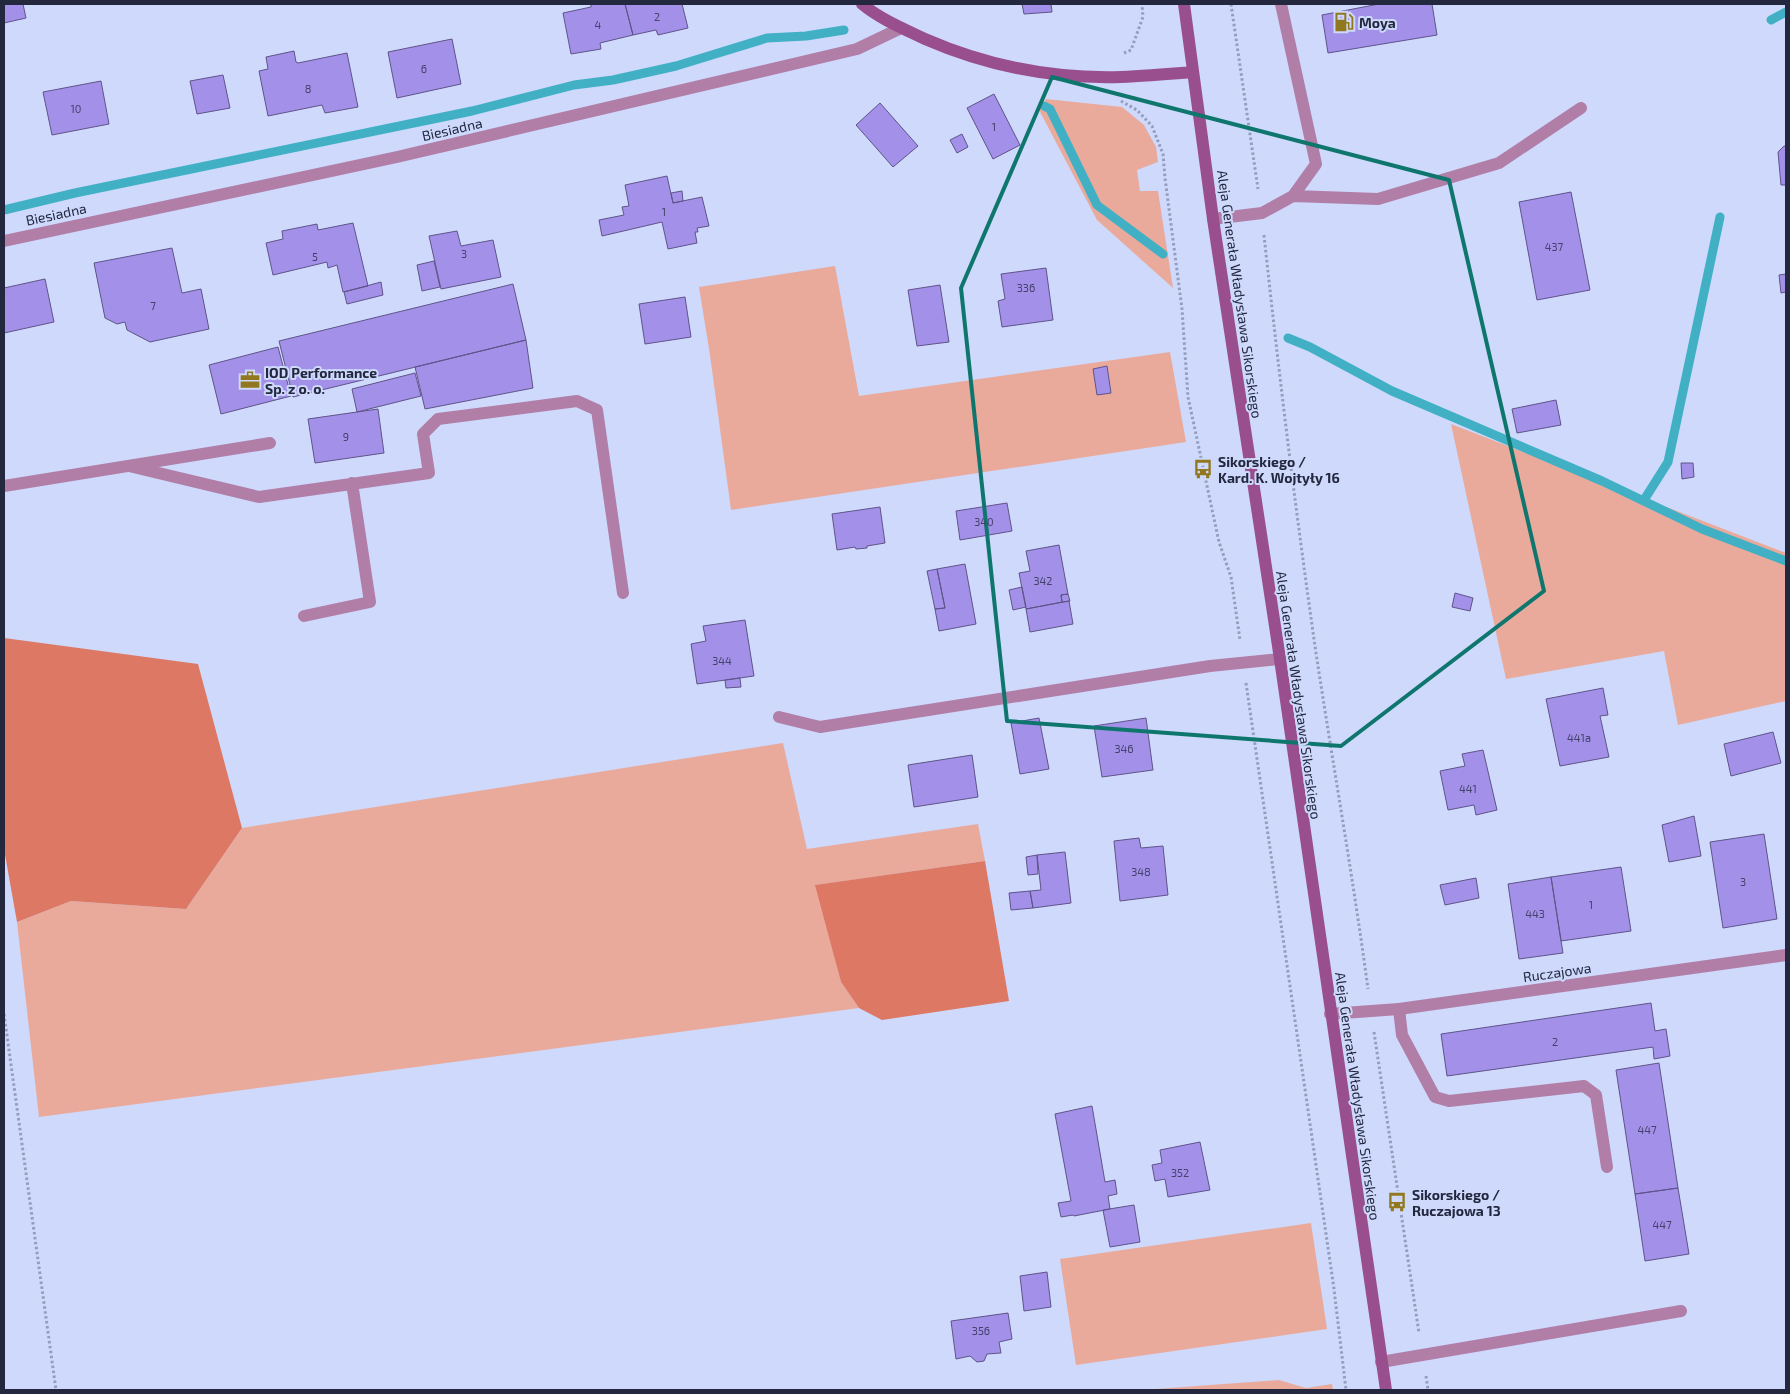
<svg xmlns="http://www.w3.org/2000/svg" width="1790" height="1394" font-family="'Exo 2',sans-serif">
  <rect width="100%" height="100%" fill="#ced9fc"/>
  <path fill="#e9aa9c" d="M1046,99L1122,107L1144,125L1156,147L1158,162L1137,170L1140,191H1158L1173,288L1097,220L1039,110Z
    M835,266L859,396L1170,352L1186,442L731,510L710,355L699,287Z
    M1451,424L1786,553V701L1678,725L1664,651L1506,679Z
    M783,743L807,849L978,824L985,861L816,885L841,982L859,1008L39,1117L17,922L71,901L186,909L242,828Z
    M1311,1223L1327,1329L1076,1365L1060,1259Z
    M1279,1380L1306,1388L1332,1384L1333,1390H1142Z"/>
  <path fill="#dc7864" d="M4,638L198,664L242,828L186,909L71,901L17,922L4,849Z
    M985,861L1009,1001L882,1020L859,1008L841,982L815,885Z"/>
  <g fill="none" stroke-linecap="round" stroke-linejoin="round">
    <path stroke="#41b0c5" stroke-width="9" d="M1771,20L1786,12
      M1044,106L1050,109L1097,205L1163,254
      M4,210L75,193L472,111L574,85L613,80L676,66L767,38L806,36L844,30
      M1288,338L1310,347L1392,391L1602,481L1702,529L1786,561
      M1644,500L1668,462L1720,217"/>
  </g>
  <path fill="#a390e9" stroke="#5f5489" d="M4,4H23L26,18L4,23Z
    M591,4H625L633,35L600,43L601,49L571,54L563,13L591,7Z
    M625,4H682L688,28L658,35L656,30L633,35Z
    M1022,4H1051L1052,12L1024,14Z
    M1379,4H1432L1437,35L1328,53L1322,15Z
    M452,39L461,84L397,98L388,52Z
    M294,51L296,62L298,63L347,53L358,107L325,113L322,105L268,116L259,71L268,69L266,57Z
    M223,75L230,108L197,114L190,81Z
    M101,81L109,124L52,135L43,92Z
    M994,94L1020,145L993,159L967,108Z
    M880,103L918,146L893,167L856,125Z
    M962,134L968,147L957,153L950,140Z
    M1784,146H1786V185H1781L1778,152Z
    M667,176L673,203L702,197L709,226L697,228L698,232H695L697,243L668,249L662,222L602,236L599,220L624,215L622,207L629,206L625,185Z
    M682,191L683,201L673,203L671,193Z
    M1571,192L1590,290L1537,300L1519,202Z
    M353,223L368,286L343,292L337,265L328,268L327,262L273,275L266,243L283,239L282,231L317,224L318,230Z
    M457,231L461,246L493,240L501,277L441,289L429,236Z
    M172,248L182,293L201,289L209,329L150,342L127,330L125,322L117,324L105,318L94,263Z
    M434,261L440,287L422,291L417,265Z
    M1046,268L1053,320L1002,327L998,301L1005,299L1001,274Z
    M1786,274V292L1781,293L1779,275Z
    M45,279L54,322L4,333V288Z
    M381,282L383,295L347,304L344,292Z
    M513,284L526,340L293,397L279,341Z
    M940,285L949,342L917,346L908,290Z
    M685,297L691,337L645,344L639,304Z
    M526,340L533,388L425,409L415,367Z
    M278,347L291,396L221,414L209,365Z
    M1107,366L1111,393L1097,395L1093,369Z
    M415,373L421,396L357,412L352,389Z
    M1556,400L1561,425L1517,433L1512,409Z
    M378,409L384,453L315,463L308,419Z
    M1681,463H1693L1694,477L1682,479Z
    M1007,503L1012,531L960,540L956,511Z
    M880,507L885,543L867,546V548L856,549L855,547L837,550L832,514Z
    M1059,545L1068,594L1061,595L1062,602L1026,609L1019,573L1030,571L1026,551Z
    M965,564L976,624L939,631L935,609L945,608L937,569Z
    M937,569L945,608L935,609L927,571Z
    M1022,587L1026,607L1013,610L1009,590Z
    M1455,593L1473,598L1470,611L1452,607Z
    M1068,594L1070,601L1062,602L1061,595Z
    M1069,601L1073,624L1030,632L1026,609Z
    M745,620L754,676L697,684L691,644L706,641L703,626Z
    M740,678L741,687L726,688L725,680Z
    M1603,688L1608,715L1600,716L1609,757L1560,766L1546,699Z
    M1039,718L1049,769L1020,774L1011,723Z
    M1146,718L1153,770L1102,777L1094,726Z
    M1773,732L1781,763L1731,776L1724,744Z
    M1483,750L1497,810L1476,815L1474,805L1448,810L1440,771L1465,766L1462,754Z
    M972,755L978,797L914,807L908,765Z
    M1694,816L1701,856L1669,862L1662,825Z
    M1764,834L1777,919L1723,928L1710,842Z
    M1139,838L1141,848L1163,846L1168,895L1120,901L1114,841Z
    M1065,852L1071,903L1033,908L1030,891L1041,890L1037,855Z
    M1037,855L1038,874L1028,875L1026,857Z
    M1621,867L1631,931L1561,941L1551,877Z
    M1551,877L1563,953L1519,959L1508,884Z
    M1476,878L1479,898L1445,905L1440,885Z
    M1030,891L1033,908L1011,910L1009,893Z
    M1651,1003L1655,1031L1666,1029L1670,1056L1654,1059L1653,1047L1447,1076L1441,1034Z
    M1659,1063L1678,1188L1635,1194L1616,1070Z
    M1092,1106L1105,1182L1115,1180L1117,1194L1108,1196L1110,1209L1074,1216L1073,1215L1061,1217L1058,1203L1071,1201L1055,1114Z
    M1200,1142L1210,1190L1168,1197L1165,1179L1155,1181L1152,1165L1162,1163L1160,1150Z
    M1678,1188L1689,1254L1645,1261L1635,1194Z
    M1134,1205L1140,1242L1110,1247L1103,1210Z
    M1047,1272L1051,1307L1024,1311L1020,1276Z
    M1008,1313L1012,1339L999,1342L1001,1353L987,1354L984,1361L977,1362L970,1356L956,1359L951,1321Z"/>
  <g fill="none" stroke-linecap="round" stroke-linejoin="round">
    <path stroke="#949dbc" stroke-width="3" stroke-dasharray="2.5 2.5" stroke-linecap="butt" d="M1231,4L1258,189
      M1124,53L1131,50L1143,17L1142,4
      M1121,101L1137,110L1152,126L1163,154L1165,178L1182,309L1188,397L1219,542L1231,577L1240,640
      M1264,235C1279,375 1296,514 1316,653C1333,765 1353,877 1368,989
      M1246,683L1334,1289L1346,1390
      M4,1014L56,1390
      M1374,1032L1419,1333
      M1426,1376L1428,1390"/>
    <path stroke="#b17ea8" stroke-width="12" d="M1293,196L1378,199L1499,163L1581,108
      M1213,219L1262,213L1293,196L1316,164L1281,4
      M129,466L259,497L429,473L423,434L438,419L577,401L597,410L623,593
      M4,486L270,443
      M304,616L370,602L352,483
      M779,717L820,727L1210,666L1280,659
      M1399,1009L1402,1035L1435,1097L1449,1101L1584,1086L1596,1095L1607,1167
      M1381,1362L1681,1311"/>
    <path stroke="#b17ea8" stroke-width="12" d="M4,241L397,157L857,49L901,28
      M1330,1014L1399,1009L1786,955"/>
    <path stroke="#994f8e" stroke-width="12" d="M862,4C880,19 904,29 925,39C987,66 1053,79 1121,77C1145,76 1169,74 1193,72
      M1184,4L1213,219L1280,659L1386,1390"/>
  </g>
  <path fill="none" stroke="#0f766e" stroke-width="4" stroke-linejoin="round" d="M1052,77L1449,180L1544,591L1341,746L1007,721L961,288Z"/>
  <defs>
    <symbol id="fuel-bare" viewBox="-9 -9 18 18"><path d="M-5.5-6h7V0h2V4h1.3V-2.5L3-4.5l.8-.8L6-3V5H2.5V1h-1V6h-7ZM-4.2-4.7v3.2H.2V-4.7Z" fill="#91781f" stroke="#ced9fc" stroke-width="2.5" paint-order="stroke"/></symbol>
    <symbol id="office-bare" viewBox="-9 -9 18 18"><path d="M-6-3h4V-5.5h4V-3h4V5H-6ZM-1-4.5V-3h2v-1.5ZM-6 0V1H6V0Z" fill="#91781f" stroke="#ced9fc" stroke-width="2.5" paint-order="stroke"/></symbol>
    <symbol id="bus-bare" viewBox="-9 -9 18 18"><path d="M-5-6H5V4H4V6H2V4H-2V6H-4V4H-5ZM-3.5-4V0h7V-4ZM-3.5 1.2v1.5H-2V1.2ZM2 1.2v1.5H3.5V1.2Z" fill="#91781f" stroke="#ced9fc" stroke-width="2.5" paint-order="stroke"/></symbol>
  </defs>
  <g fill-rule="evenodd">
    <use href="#fuel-bare" x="1330" y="8" width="28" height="28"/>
    <use href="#office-bare" x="236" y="366" width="28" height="28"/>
    <use href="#bus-bare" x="1189" y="455" width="28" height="28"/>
    <use href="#bus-bare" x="1383" y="1188" width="28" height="28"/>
  </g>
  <g text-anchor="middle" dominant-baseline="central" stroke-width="4" stroke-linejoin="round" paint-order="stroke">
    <g font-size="11" fill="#43426a">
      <text x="657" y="16">2</text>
      <text x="598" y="24">4</text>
      <text x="424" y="68">6</text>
      <text x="308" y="88">8</text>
      <text x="76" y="108">10</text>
      <text x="994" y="126">1</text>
      <text x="664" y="211">1</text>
      <text x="1554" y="246">437</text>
      <text x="464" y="253">3</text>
      <text x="315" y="256">5</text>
      <text x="1026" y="287">336</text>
      <text x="153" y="305">7</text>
      <text x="346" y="436">9</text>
      <text x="984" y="521">340</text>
      <text x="1043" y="580">342</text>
      <text x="722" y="660">344</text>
      <text x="1579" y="737">441a</text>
      <text x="1124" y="748">346</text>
      <text x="1468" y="788">441</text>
      <text x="1141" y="871">348</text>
      <text x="1743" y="881">3</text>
      <text x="1591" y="904">1</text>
      <text x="1535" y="913">443</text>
      <text x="1555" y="1041">2</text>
      <text x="1647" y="1129">447</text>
      <text x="1180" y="1172">352</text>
      <text x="1662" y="1224">447</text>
      <text x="981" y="1330">356</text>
    </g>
    <g font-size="14" font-weight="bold" fill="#23283f" stroke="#ced9fc" text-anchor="start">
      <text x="1359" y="22">Moya</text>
      <text x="265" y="372">IOD Performance<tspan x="265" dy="16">Sp. z o. o.</tspan></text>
      <text x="1218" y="461">Sikorskiego /<tspan x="1218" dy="16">Kard. K. Wojtyły 16</tspan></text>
      <text x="1412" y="1194">Sikorskiego /<tspan x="1412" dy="16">Ruczajowa 13</tspan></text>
    </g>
    <g font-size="14" fill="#23283f" stroke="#ced9fc">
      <text transform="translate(452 129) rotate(-13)">Biesiadna</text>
      <text transform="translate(56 214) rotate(-12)">Biesiadna</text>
      <text transform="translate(1240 294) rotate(82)">Aleja Generała Władysława Sikorskiego</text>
      <text transform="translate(1299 695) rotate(82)">Aleja Generała Władysława Sikorskiego</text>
      <text transform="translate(1557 972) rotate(-8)">Ruczajowa</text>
      <text transform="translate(1358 1096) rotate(82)">Aleja Generała Władysława Sikorskiego</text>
    </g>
  </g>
  <rect width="1790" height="1394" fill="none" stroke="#23283f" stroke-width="10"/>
</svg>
